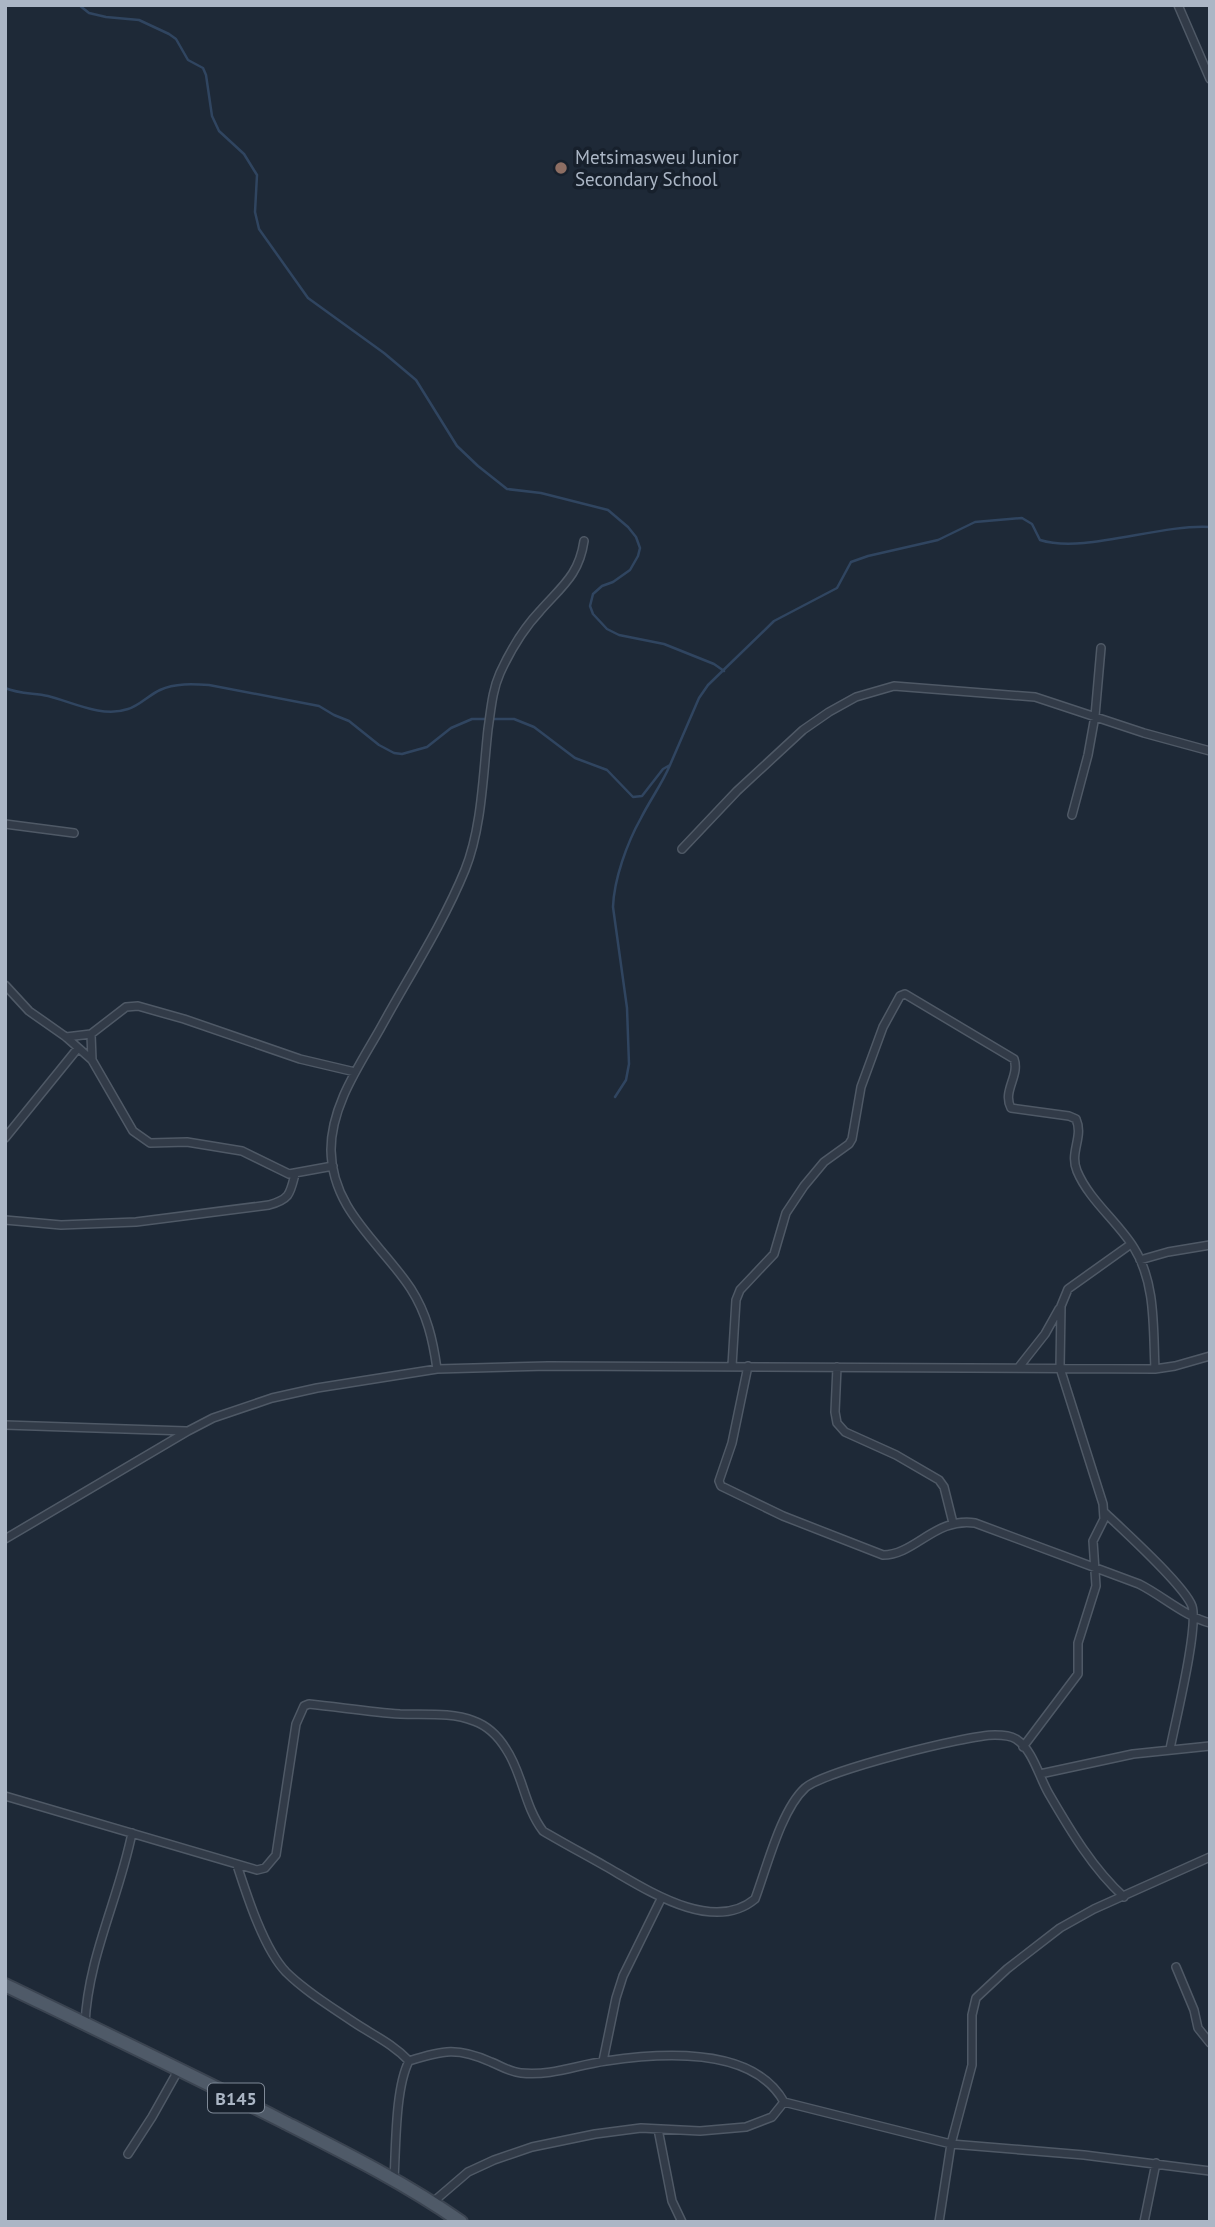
<svg xmlns="http://www.w3.org/2000/svg" width="1215" height="2227" font-family="'PT Sans',sans-serif">
  <rect width="100%" height="100%" fill="#1e2937"/>
  <g fill="none" stroke-linecap="round" stroke-linejoin="round">
    <path stroke="#304560" stroke-width="2.5" d="M79,5L89,13L106,17L139,20L169,34L176,39L188,60L203,68L206,75L212,116L219,131L244,154L257,175L255,212L259,229L308,298L384,353L416,380L457,446L478,466L507,489L541,493L608,510L628,527L636,537L640,548L638,556L630,570L613,582L602,586L593,594L590,606L593,614L607,629L619,635L664,644L714,664L724,671
      M5,688C19,694 33,693 48,696C72,702 102,718 128,709C139,706 149,695 160,690C175,683 193,684 209,685L319,706L334,715L349,721L379,745L394,753L402,754L427,747L451,728L472,719H514L534,727L575,758L607,770L633,797L642,796L663,769L670,765L699,698L708,685L774,621L837,588L851,562L868,556L938,540L975,522L1022,518L1032,524L1040,540C1084,554 1158,524 1210,527
      M615,1097L626,1080L629,1064L627,1008L613,907C614,879 627,843 641,818C650,800 662,784 670,765"/>
    <defs>
      <path id="minor" d="M1178,5L1210,79
        M1072,815L1088,755L1095,716L1101,648
        M5,824L74,833
        M682,849L737,791L803,730L829,712L856,697L894,686L1035,697L1144,733L1210,751
        M5,985L29,1011L66,1037L92,1060L133,1131L150,1143L187,1142L242,1151L289,1174L333,1166
        M91,1034L92,1060
        M66,1037L91,1034L126,1007L138,1006L184,1019L300,1059L355,1072
        M5,1138L78,1048
        M5,1220L61,1225L136,1222L269,1205C290,1199 290,1194 295,1174
        M1140,1260L1168,1252L1210,1245
        M732,1366L736,1300L740,1290L774,1254L786,1213L804,1186L824,1162L849,1144L852,1139L861,1087L883,1027L900,996L905,994L1014,1059C1020,1076 1002,1091 1011,1108L1069,1116L1076,1119C1084,1137 1069,1152 1077,1171C1089,1200 1118,1222 1134,1248C1156,1283 1153,1329 1155,1369
        M748,1366L732,1443L719,1481L721,1486L783,1516L883,1555C915,1555 935,1517 975,1523L1139,1584C1163,1596 1184,1616 1210,1623
        M837,1367L835,1412L837,1423L845,1432L896,1455L939,1480L944,1487L953,1523
        M1019,1367L1045,1334L1059,1309
        M437,1369C433,1340 427,1314 411,1289C381,1243 332,1211 331,1150C331,1106 359,1066 380,1029C409,976 442,926 465,870C482,828 483,774 488,729C491,710 492,691 500,673C510,651 524,628 540,611C562,586 579,575 584,541
        M5,1425L186,1431
        M1104,1512C1123,1530 1184,1585 1192,1606C1199,1627 1175,1723 1170,1749
        M5,1539L188,1431L213,1418L272,1398L317,1388L437,1369L548,1366L1155,1369L1175,1366L1210,1356
        M1023,1747L1078,1674V1643L1096,1586L1093,1541L1104,1519L1103,1504L1060,1368L1061,1306L1068,1289L1131,1244
        M1040,1774L1133,1754L1210,1746
        M5,1796L257,1870L265,1868L276,1855L296,1724L304,1706L309,1704C339,1707 370,1712 400,1714C424,1715 451,1712 474,1721C488,1726 498,1736 506,1749C523,1774 524,1806 543,1831C563,1843 584,1854 605,1866C644,1888 712,1935 755,1899C767,1867 781,1810 805,1788C824,1771 967,1735 995,1735C1001,1735 1011,1736 1016,1739C1033,1750 1039,1777 1049,1794C1070,1830 1093,1869 1124,1897
        M237,1865C247,1896 264,1949 286,1972C305,1991 330,2006 352,2021C371,2034 392,2043 409,2061
        M1176,1967L1194,2010L1198,2028L1210,2043
        M85,2024C88,1957 119,1898 132,1833
        M603,2061L616,1998L623,1976L661,1899
        M658,2129L672,2201L682,2222
        M128,2154L152,2117L179,2069
        M394,2179C396,2148 395,2088 409,2061C443,2050 458,2047 491,2062C501,2066 510,2072 521,2073C553,2076 576,2065 606,2061C660,2053 753,2046 784,2102L951,2144L1084,2155L1210,2171
        M433,2202L468,2172L494,2160L532,2147L595,2134L641,2128L700,2131L746,2127L772,2117L784,2102
        M939,2222L951,2144L972,2065V2015L976,1998L1007,1969L1060,1928L1094,1909L1210,1857
        M1144,2222L1156,2163"/>
      <path id="primary" d="M5,1985C98,2030 192,2075 284,2122C345,2153 405,2183 461,2222"/>
    </defs>
    <use href="#minor" stroke="#4f5966" stroke-width="10"/>
    <use href="#primary" stroke="#3b4451" stroke-width="16"/>
    <use href="#minor" stroke="#323b48" stroke-width="7"/>
    <use href="#primary" stroke="#4f5a68" stroke-width="12"/>
  </g>
  <circle fill="#8d6e63" stroke="#17202c" stroke-width="2.5" cx="561" cy="168" r="7"/>
  <g text-anchor="middle" dominant-baseline="central" stroke-width="7" stroke-linejoin="round" paint-order="stroke">
    <rect fill="#17202c" stroke="#7f8997" stroke-width="2" x="208" y="2083.5" width="56" height="29" rx="5"/>
    <g font-size="18" font-weight="bold" fill="#abb6c5">
      <text x="236" y="2098">B145</text>
    </g>
    <g font-size="19" fill="#abb6c5" stroke="#17202c" text-anchor="start">
      <text x="575" y="157">Metsimasweu Junior<tspan x="575" dy="22">Secondary School</tspan></text>
    </g>
  </g>
  <rect width="1215" height="2227" fill="none" stroke="#abb6c5" stroke-width="14"/>
</svg>
